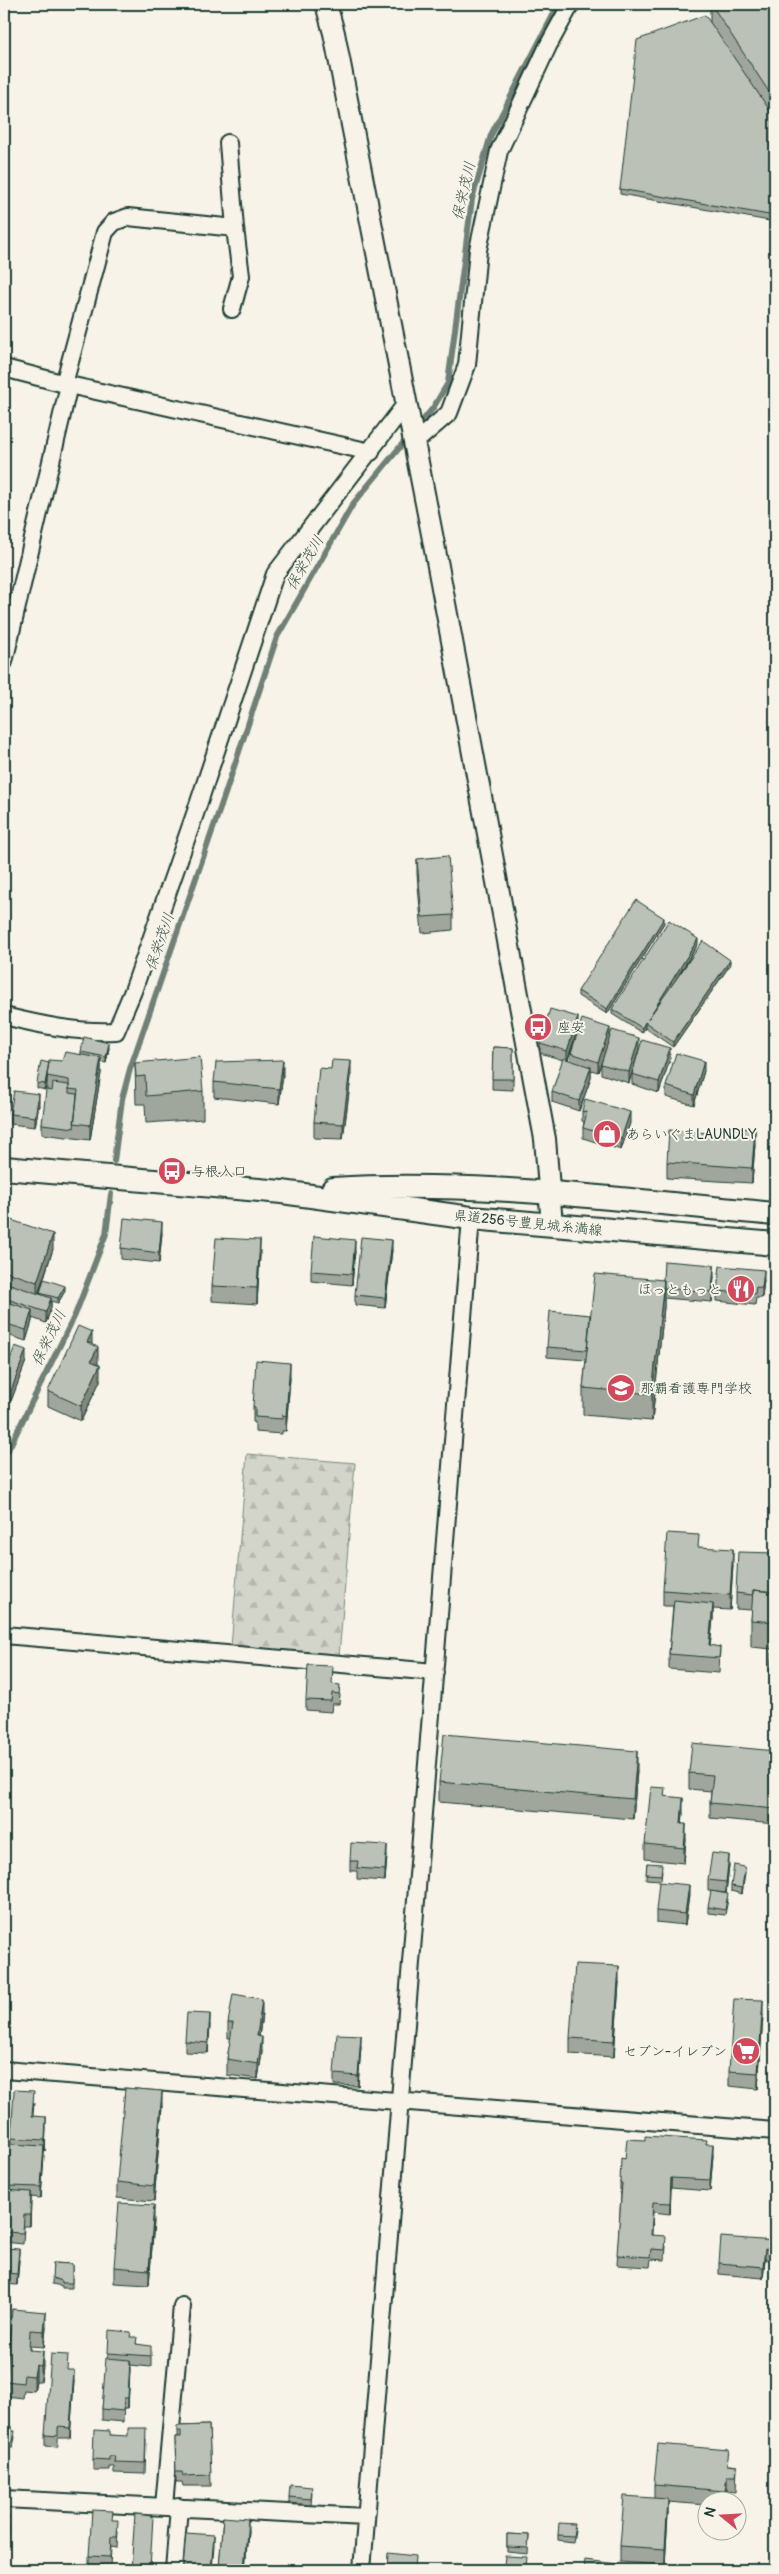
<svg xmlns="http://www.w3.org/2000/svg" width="779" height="2574" font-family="Pangolin,'Klee One',sans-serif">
  <defs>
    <pattern id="forest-firs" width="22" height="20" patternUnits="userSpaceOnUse" patternTransform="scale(1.25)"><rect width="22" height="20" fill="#d3d5ca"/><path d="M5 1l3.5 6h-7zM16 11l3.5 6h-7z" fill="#b5b8ae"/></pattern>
  </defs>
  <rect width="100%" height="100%" fill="#f7f3e8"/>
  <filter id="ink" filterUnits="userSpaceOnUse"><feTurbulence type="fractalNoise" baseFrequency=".02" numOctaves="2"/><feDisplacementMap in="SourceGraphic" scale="10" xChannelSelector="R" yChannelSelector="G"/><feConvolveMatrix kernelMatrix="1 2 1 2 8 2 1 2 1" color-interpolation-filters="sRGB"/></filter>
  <g filter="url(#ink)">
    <path fill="url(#forest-firs)" stroke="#79897f" d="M247,1454L355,1463L339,1656L231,1647Z"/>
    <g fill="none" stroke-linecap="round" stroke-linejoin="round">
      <path stroke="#6f8077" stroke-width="6" d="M416,429L433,408L448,383L472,199L491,135L559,4
        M114,1161L122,1099L130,1069L224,797L277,637L353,504L409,436
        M4,1458L75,1315L106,1234L111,1194"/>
      <defs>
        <path id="minor" d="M232,309L241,276L235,228
          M4,368L69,385L371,452
          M64,384L105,232L114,222L128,217L235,228L228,143
          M413,444L449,413L467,365L478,250L499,151L548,46L571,4
          M4,662L69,385
          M4,1016C41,1025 78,1033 116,1031L133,991L195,814L275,574L405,405
          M4,1635L435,1672
          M4,2070L775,2131
          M4,2499L366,2517
          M164,2506L182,2306
          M174,2570L179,2507
          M362,2570L471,1218"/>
        <path id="tertiary" d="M326,4L334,33L432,534L545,1139L552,1225"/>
        <path id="secondary" d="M4,1168L282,1192L471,1218L775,1244
          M333,1189C480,1180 629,1201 775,1214"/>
      </defs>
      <use href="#minor" stroke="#1f3d34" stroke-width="20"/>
      <use href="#tertiary" stroke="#1f3d34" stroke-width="24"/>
      <use href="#secondary" stroke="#1f3d34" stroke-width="26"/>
      <use href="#minor" stroke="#f7f3e8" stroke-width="16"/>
      <use href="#tertiary" stroke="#f7f3e8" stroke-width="20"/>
      <use href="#secondary" stroke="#f7f3e8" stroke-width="22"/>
    </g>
    <path fill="#a1a69d" stroke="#1f3d34" d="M710,4H775V222L620,194V189L710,22Z
      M417,859L453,915V930L422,933L417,874Z
      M664,923L607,1014L578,996V991Z
      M698,944L682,971L730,965L673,1047L645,1028L642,1033L612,1014V1009Z
      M578,1028L568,1060L571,1061V1053L610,1036L639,1049L629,1083L601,1074V1064L598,1072L591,1070V1078L579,1111L552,1102V1092L563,1060L540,1053V1043Z
      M493,1047L513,1048V1090L492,1089Z
      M109,1048L106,1063L101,1062V1073L90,1140L42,1134V1124L47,1091V1077L45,1090L37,1088V1083L49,1063L62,1061L81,1054V1052Z
      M670,1059L659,1093L632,1084V1074Z
      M135,1063L203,1091V1119L146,1123L145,1104H136Z
      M331,1069L351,1077L343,1139L314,1138V1122Z
      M704,1071L694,1105L666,1097V1086Z
      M283,1075L279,1104L214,1097V1082Z
      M39,1105L35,1127L10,1124V1114Z
      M582,1111L630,1123L621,1150L583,1138V1128L584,1122L582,1121Z
      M755,1144L752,1183L667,1178V1162Z
      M4,1220L53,1249L39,1294H40V1293L65,1291L58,1303L51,1301V1308L46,1323L32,1318V1321L26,1341L4,1334Z
      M162,1233L159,1263L121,1259V1248Z
      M392,1250L385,1308L355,1305V1295Z
      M355,1251L352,1285L311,1281V1271Z
      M260,1255L257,1304L212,1301V1286Z
      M714,1276L712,1302L664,1298V1307L652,1421L583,1415V1388L586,1360L547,1357V1347L590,1315L663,1280Z
      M764,1280L762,1298H756L755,1305L717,1301V1291Z
      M92,1345L98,1363L97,1364L100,1381L81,1421L48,1406V1391Z
      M26,1361L11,1401L4,1399V1376Z
      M290,1378L286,1431H282V1434L255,1432V1422H253V1406Z
      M699,1547L733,1565L730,1610L713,1609V1619L710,1646L720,1647L719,1673L669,1669V1654L673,1606H663V1590Z
      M775,1553V1701L770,1700V1673L772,1649L751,1647V1620L752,1610L736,1609V1593Z
      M333,1684L340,1695L339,1704H332L331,1712L306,1710V1700Z
      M775,1751V1824L710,1818V1803L711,1791L689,1789V1773Z
      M637,1771L633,1819L439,1802V1782Z
      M665,1796L683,1813L682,1824L686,1840L684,1863L645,1859V1844Z
      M387,1856L385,1881L357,1879V1871H350V1861Z
      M647,1863L662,1870L661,1880L646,1879Z
      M729,1866L726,1893L708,1891V1880Z
      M745,1872L742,1894L731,1891V1886Z
      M689,1895L685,1925L656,1922V1911Z
      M728,1899L725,1915L708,1913V1907Z
      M619,1982L614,2057L570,2054V2038Z
      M262,2014L259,2037L262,2052L258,2079L227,2075V2059L231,2038H228V2023Z
      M763,2015L758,2089L729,2086V2071Z
      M210,2025L208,2053L185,2052V2041Z
      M361,2046L358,2086L334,2085V2074Z
      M34,2102L33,2116L46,2127L45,2151H44L41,2198L31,2197L30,2226H24L23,2244L4,2242V2212L8,2190L11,2138Z
      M162,2106L154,2201L117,2198V2182Z
      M707,2144L713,2155L710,2191L671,2188L670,2214L653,2212L652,2235L666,2246L665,2260L651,2259L650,2267L617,2265L621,2194H620V2183L625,2159Z
      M154,2221L149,2285L114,2283V2267Z
      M775,2241V2260L765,2259L763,2278L719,2274V2263Z
      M4,2248L19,2260L17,2285L4,2284Z
      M53,2263L72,2264V2288H62V2286L52,2284Z
      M12,2309L46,2327L44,2347L30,2346V2350L43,2366L41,2381H36L34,2391L24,2390L23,2398L6,2396V2381Z
      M131,2337L137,2344L151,2356V2367L130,2365L128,2408H124L123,2422L102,2420V2409L108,2353Z
      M68,2370L74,2381L70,2438H58V2447L45,2446V2435Z
      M4,2425L12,2431L15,2437L13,2447L4,2446Z
      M209,2425L211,2486H183L182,2482H176L175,2437H177V2426Z
      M110,2435L146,2439L145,2474L114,2473V2467H109V2470H93V2459Z
      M729,2465L737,2466L736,2492L727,2491L726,2502H706V2505L668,2502V2514L665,2565L620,2562V2546L654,2498V2485Z
      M312,2492L311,2505L289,2503V2497Z
      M4,2516L9,2527L8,2547H4Z
      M223,2517L248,2530L245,2570H219Z
      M113,2520L118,2531L117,2548L111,2547L110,2568L89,2565V2556Z
      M575,2530L573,2542L558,2540V2535Z
      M507,2534L529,2535L528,2554L507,2552Z"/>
    <path fill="#83877f" stroke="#1f3d34" d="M664,918V923L607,1014V1009Z
      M698,939V944L648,1024V1019Z
      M730,960V965L673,1047V1042Z
      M578,1017V1028L567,1061V1051Z
      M645,1022V1028L642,1033V1028Z
      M610,1028V1039L598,1072V1062Z
      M639,1038V1049L629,1083V1072Z
      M109,1043V1048L106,1063V1057Z
      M670,1048V1059L659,1093V1082Z
      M101,1058V1073L90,1140V1125Z
      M283,1060V1075L279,1104V1089Z
      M351,1061V1077L343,1139V1124Z
      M704,1061V1071L694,1105V1095Z
      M49,1063V1068L45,1090V1084Z
      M591,1067V1078L579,1111V1101Z
      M39,1094V1105L35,1127V1117Z
      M8,1098V1103L5,1120V1114Z
      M630,1112V1123L621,1150V1139Z
      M755,1129V1144L752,1183V1168Z
      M162,1222V1233L159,1263V1253Z
      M53,1234V1249L37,1297V1282Z
      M260,1240V1255L257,1304V1288Z
      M355,1240V1251L352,1285V1274Z
      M392,1240V1250L385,1308V1298Z
      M714,1265V1276L712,1302V1292Z
      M764,1270V1280L762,1298V1288Z
      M664,1280V1307L652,1421V1394Z
      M65,1286V1291L58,1303V1298Z
      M51,1298V1308L46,1323V1312Z
      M32,1310V1321L26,1341V1330Z
      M92,1332V1348L87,1342Z
      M10,1341V1351L4,1370V1359Z
      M98,1347V1363L91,1377V1361Z
      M26,1350V1361L11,1401V1391Z
      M290,1363V1378L286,1431V1416Z
      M100,1365V1381L81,1421V1406Z
      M733,1549V1565L730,1610V1595Z
      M713,1604V1619L709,1657V1645Z
      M637,1751V1771L633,1819V1799Z
      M683,1798V1813L681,1839V1824Z
      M686,1824V1840L684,1863V1848Z
      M387,1845V1856L385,1881V1870Z
      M729,1855V1866L726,1893V1882Z
      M745,1867V1872L742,1894V1888Z
      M689,1885V1895L685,1925V1914Z
      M619,1966V1982L614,2057V2041Z
      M262,1999V2014L257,2051V2036Z
      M763,2000V2015L758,2089V2073Z
      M210,2014V2025L208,2053V2043Z
      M361,2035V2046L358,2086V2076Z
      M262,2037V2052L258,2079V2064Z
      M6,2071V2081L4,2116V2106Z
      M162,2091V2106L154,2201V2186Z
      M46,2117V2127L45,2151V2140Z
      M713,2144V2155L710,2191V2180Z
      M44,2146V2156L41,2198V2187Z
      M671,2178V2188L670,2214V2203Z
      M31,2192V2202L30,2226V2215Z
      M154,2205V2221L149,2285V2270Z
      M19,2249V2260L17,2285V2274Z
      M765,2249V2259L763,2278V2267Z
      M46,2312V2327L44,2347V2331Z
      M43,2351V2366L41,2381V2366Z
      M130,2360V2371L128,2408V2398Z
      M36,2365V2381L34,2391V2376Z
      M74,2370V2381L70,2438V2428Z
      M727,2476V2491L725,2502V2491Z
      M668,2499V2514L665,2565V2549Z
      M248,2519V2530L245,2570H244Z
      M214,2535V2545L212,2570H211Z"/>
    <path fill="#bbc1b6" stroke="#1f3d34" d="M711,4H775V101Z
      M705,15L775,118V216L620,189L637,40Z
      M448,856L453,915L422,917L417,859Z
      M636,900L664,918L607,1009L578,991Z
      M669,920L698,939L648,1019L703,941L730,960L673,1042L645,1022L642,1028L612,1009Z
      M550,1009L578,1017L567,1051L540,1043Z
      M582,1019L610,1028L598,1062L571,1053Z
      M612,1030L639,1038L629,1072L601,1064Z
      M84,1037L109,1043L106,1057L81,1052Z
      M642,1040L670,1048L659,1082L632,1074Z
      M493,1047L513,1048V1079H492Z
      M65,1052L101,1058L90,1125L74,1123L78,1090L69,1089V1080L47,1076L49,1060L62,1061Z
      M676,1053L704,1061L694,1095L666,1086Z
      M200,1057L203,1091L146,1096L145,1076L136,1077L135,1063Z
      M563,1058L591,1067L579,1101L552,1092Z
      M283,1060L279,1089L214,1082L216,1062Z
      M332,1060L351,1061L343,1124L314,1122L319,1068L331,1069Z
      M41,1061L49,1063L45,1084L37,1083Z
      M53,1083L69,1085V1093L77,1094L74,1128L42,1124L46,1090L52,1091Z
      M14,1091L39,1094L35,1117L10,1114Z
      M4,1097L8,1098L5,1114H4Z
      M585,1099L630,1112L621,1139L583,1128L587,1112L582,1111Z
      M723,1127L755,1129L752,1168L667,1162L669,1130L723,1134Z
      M5,1218L53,1234L37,1282L4,1271V1220Z
      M124,1218L162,1222L159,1253L121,1248Z
      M314,1236L355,1240L352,1274L311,1271Z
      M361,1237L392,1240L385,1298L355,1295Z
      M216,1238L260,1240L257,1288L212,1286Z
      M664,1261L714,1265L712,1292L664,1288V1280H663Z
      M720,1266L764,1270L762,1288L756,1287L755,1294L717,1291Z
      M595,1274L664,1280L652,1394L583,1388Z
      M44,1279L65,1286L58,1298L40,1293Z
      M4,1282L51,1298L46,1312L4,1298Z
      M4,1301L32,1310L26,1330L4,1323Z
      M550,1311L590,1315L587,1350L547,1347Z
      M78,1326L92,1332L87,1342L98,1347L91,1361L100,1365L81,1406L48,1391Z
      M4,1339L10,1341L4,1359Z
      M15,1346L26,1350L11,1391L4,1389V1376Z
      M256,1360L290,1363L286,1416L282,1415V1419L255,1417V1407L253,1406Z
      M667,1533L699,1535L698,1547L733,1549L730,1595L663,1590Z
      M738,1552L775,1553V1592L753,1590V1595L736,1593Z
      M753,1590L775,1592V1674L770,1673L774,1622L751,1620Z
      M674,1600L713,1604L709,1645L720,1647L719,1658L669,1654Z
      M308,1665L333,1666L332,1684L340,1685L339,1694L332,1693L331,1701L306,1700Z
      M444,1734L637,1751L633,1799L439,1782Z
      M692,1743L775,1751V1809L710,1803L713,1775L689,1773Z
      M651,1787L665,1788L664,1796L683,1798L681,1824H686L684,1848L645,1844Z
      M351,1843L387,1845L385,1870L357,1868L358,1861H350Z
      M712,1853L729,1855L726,1882L708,1880Z
      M647,1863L662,1864L661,1875L646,1874Z
      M734,1865L745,1867L742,1888L731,1886Z
      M659,1882L689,1885L685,1914L656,1911Z
      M711,1891L728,1894L725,1910L708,1907Z
      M575,1964L619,1966L614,2041L570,2038Z
      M233,1994L262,1999L257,2036L262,2037L258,2064L227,2059L233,2023H228Z
      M734,1999L763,2000L758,2073L729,2071Z
      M187,2013L210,2014L208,2043L185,2041Z
      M337,2034L361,2035L358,2076L334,2074Z
      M4,2071H6L4,2106Z
      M125,2088L162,2091L154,2186L117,2182Z
      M14,2090L34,2091L32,2116L46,2117L45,2140L11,2138Z
      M645,2136L707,2140L706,2144H713L710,2180L671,2178L670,2203L653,2202L651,2235L666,2236L665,2250L651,2249L650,2257L617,2255L622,2183H620L621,2158L625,2159L627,2139L645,2140Z
      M10,2144L44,2146L41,2187L8,2186Z
      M5,2190L31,2192L30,2215H24L23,2233L4,2232V2212Z
      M119,2203L154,2205L149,2270L114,2267Z
      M721,2237L775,2241V2250L765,2249L763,2267L719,2263Z
      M4,2248L19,2249L17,2274L4,2273Z
      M53,2263L72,2264V2283H62V2281L52,2278Z
      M12,2309L46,2312L44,2331L30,2330L29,2350L43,2351L41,2366L36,2365L34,2376L24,2375L23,2383L6,2381Z
      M109,2330L131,2332L130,2337H137L136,2344L151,2346V2356L108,2353Z
      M51,2354L68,2355L67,2370H74L70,2428L58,2427V2436L45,2435Z
      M106,2358L130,2360L128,2398H124L123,2411L102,2409Z
      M4,2425L12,2427L11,2430L15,2431L13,2442L4,2440Z
      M209,2425L211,2475L183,2476L182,2472H176L175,2437H181V2431H177V2426Z
      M128,2428H146L145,2463L114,2462L115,2456H109V2460L93,2459L94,2430L110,2431V2435L128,2436Z
      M658,2444L729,2450L727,2465L737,2466L736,2476H727L725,2491L654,2485Z
      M290,2485L312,2487L311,2499L289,2497Z
      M624,2496L668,2499L665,2549L620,2546Z
      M92,2510L113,2511L112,2520H118L117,2537H111L110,2557L89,2556Z
      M135,2514L153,2516L150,2570H131Z
      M4,2516H9L8,2536H4Z
      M223,2517L248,2519L244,2570L219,2568Z
      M559,2523L575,2524L573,2536L558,2535Z
      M186,2533L214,2535L211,2570L183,2569Z
      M507,2534L529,2535L528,2548L507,2547Z
      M388,2553L415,2556L414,2570H387Z
      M505,2556L527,2557L526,2567L504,2565Z
      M585,2560L617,2564V2570H584Z
      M86,2565L106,2566V2570H86Z
      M504,2565L535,2567V2570H503Z"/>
  </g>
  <defs>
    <symbol id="bus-disc" viewBox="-11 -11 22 22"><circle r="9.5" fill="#d1495b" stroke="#f7f3e8"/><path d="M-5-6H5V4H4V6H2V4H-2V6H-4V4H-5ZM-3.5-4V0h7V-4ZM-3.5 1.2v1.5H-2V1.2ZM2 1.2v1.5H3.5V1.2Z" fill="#fff"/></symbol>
    <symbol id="shop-disc" viewBox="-11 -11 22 22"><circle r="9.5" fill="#d1495b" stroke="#f7f3e8"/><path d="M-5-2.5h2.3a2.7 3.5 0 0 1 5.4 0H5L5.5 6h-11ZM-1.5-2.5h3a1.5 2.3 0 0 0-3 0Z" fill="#fff"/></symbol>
    <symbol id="restaurant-disc" viewBox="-11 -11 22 22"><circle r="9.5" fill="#d1495b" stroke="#f7f3e8"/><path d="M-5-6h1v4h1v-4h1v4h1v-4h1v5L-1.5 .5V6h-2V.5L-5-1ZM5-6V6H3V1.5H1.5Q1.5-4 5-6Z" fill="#fff"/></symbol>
    <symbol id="university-disc" viewBox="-11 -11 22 22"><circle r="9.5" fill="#d1495b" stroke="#f7f3e8"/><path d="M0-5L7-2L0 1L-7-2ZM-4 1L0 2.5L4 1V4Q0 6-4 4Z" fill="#fff"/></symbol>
    <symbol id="supermarket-disc" viewBox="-11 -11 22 22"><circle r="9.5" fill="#d1495b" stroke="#f7f3e8"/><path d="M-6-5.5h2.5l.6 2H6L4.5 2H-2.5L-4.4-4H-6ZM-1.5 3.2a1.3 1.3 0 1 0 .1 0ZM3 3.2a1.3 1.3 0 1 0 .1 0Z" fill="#fff"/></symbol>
  </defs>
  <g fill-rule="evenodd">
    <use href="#bus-disc" x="522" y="1011" width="32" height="32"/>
    <use href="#shop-disc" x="591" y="1118" width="32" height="32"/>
    <use href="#bus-disc" x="156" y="1155" width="32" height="32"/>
    <use href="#restaurant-disc" x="725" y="1273" width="32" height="32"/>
    <use href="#university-disc" x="605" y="1372" width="32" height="32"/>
    <use href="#supermarket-disc" x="730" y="2035" width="32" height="32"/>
  </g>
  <g text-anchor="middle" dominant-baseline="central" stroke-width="4" stroke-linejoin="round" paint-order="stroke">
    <g font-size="14" fill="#1f3d34" stroke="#f7f3e8" text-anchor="start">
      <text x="557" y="1027">座安</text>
      <text x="626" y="1134">あらいぐまLAUNDLY</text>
      <text x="191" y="1171">与根入口</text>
      <text x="722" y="1289" text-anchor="end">ほっともっと</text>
      <text x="640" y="1388">那覇看護専門学校</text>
      <text x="727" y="2051" text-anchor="end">セブン-イレブン</text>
    </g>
    <g font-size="14" fill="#1f3d34" stroke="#f7f3e8">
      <text transform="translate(528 1223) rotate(6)">県道256号豊見城糸満線</text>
    </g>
    <g font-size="15" font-style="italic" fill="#405950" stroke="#f7f3e8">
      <text transform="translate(464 191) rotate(-77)">保栄茂川</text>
      <text transform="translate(305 563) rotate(-60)">保栄茂川</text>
      <text transform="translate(160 942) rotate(-71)">保栄茂川</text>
      <text transform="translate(49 1338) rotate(-64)">保栄茂川</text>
    </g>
  </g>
  <rect width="779" height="2574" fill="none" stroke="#f7f3e8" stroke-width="20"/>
  <rect x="10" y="10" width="759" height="2554" fill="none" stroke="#1f3d34" stroke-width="2" filter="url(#ink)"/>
  <g transform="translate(722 2516) rotate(288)"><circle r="24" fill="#f7f3e8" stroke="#a1aaa0"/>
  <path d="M0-4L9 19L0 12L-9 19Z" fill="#d1495b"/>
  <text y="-8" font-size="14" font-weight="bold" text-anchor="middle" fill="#1f3d34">N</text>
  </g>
</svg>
